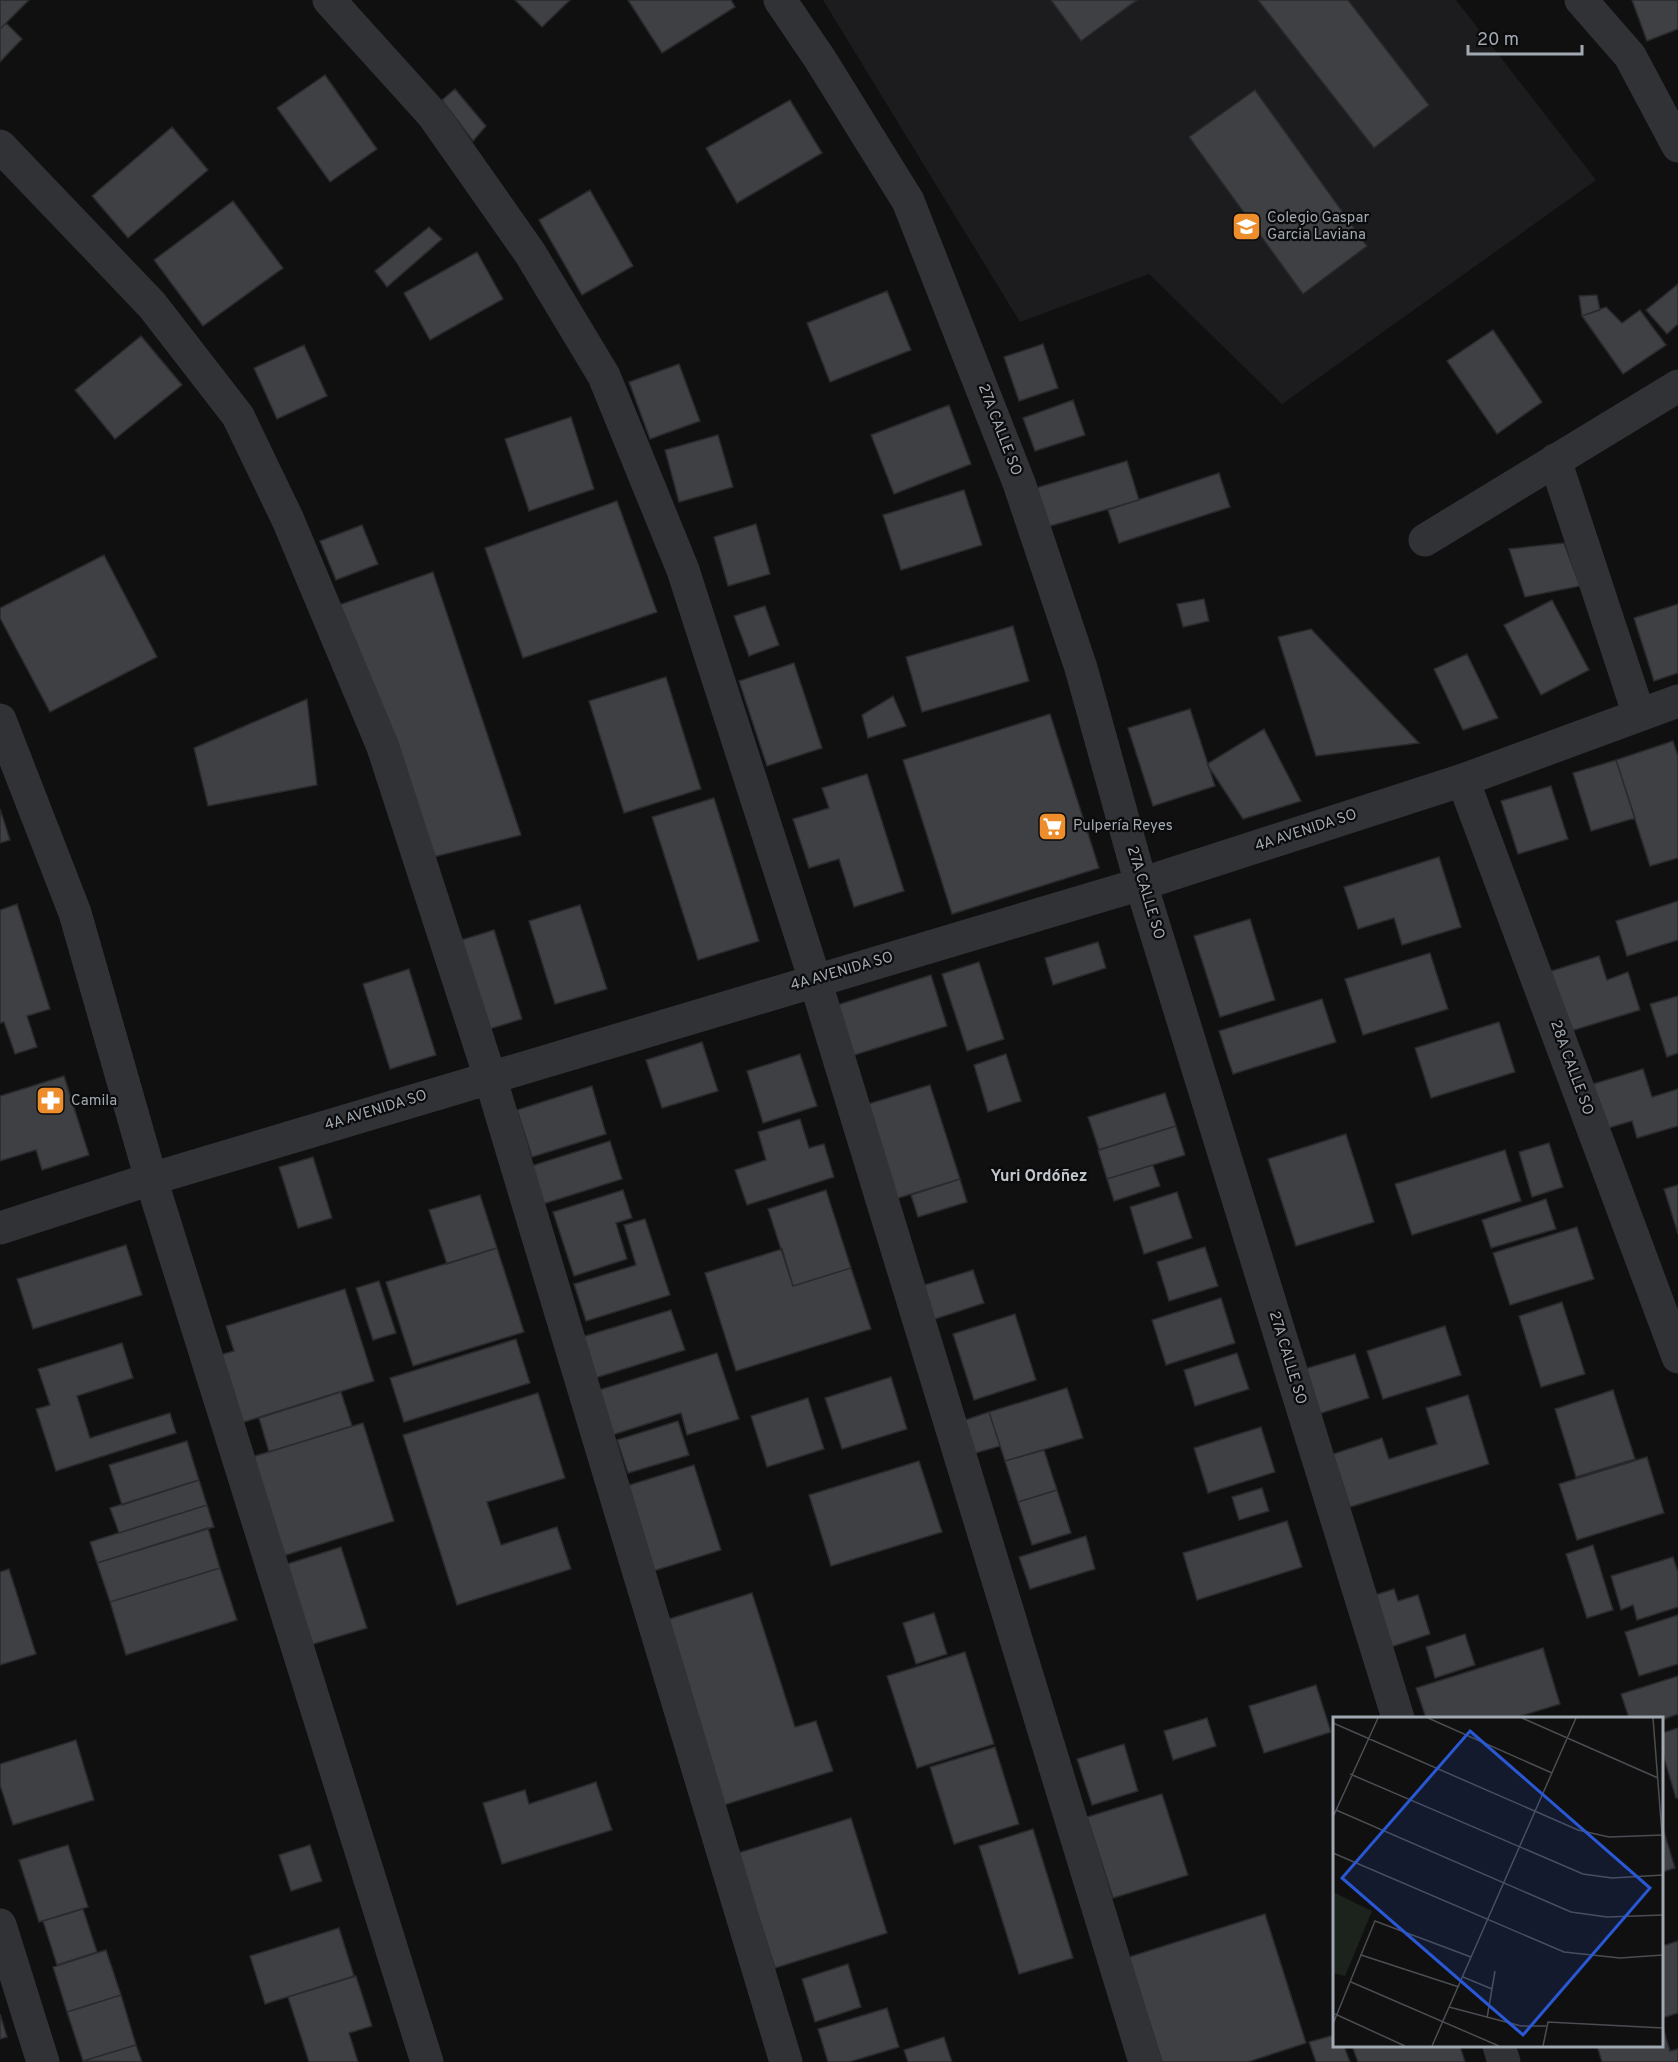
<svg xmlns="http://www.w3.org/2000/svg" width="1678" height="2062" font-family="Overpass,sans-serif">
  <rect width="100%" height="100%" fill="#101011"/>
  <path fill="#1c1c1e" d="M823,0H1456L1596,180L1282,404L1149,274L1020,322Z"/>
  <path fill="#3f4044" stroke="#2a2a2d" stroke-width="1.5" d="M0,0H29L0,29Z
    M515,0H570L542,27Z
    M628,0H731L735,7L662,53Z
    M1051,0H1137L1081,41Z
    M1258,0H1348L1429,105L1374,148Z
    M1632,0H1678V29L1647,41Z
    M6,23L22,39L0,62V29Z
    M325,75L377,149L330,182L277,108Z
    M455,89L486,126L473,141L442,100Z
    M1255,90L1367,246L1303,294L1189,137Z
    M790,100L822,153L737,203L706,148Z
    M172,127L208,170L128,238L92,196Z
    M590,190L633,266L582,295L539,220Z
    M233,201L283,268L203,326L154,260Z
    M429,227L442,239L387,287L375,271Z
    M477,252L503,299L430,340L404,293Z
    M1678,284V324L1667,334L1646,310Z
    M887,291L911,350L830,382L807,323Z
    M1597,295L1600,310L1582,316L1579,296Z
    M1606,307L1622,323L1640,310L1666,345L1623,374L1582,316Z
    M1493,330L1542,402L1497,434L1447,361Z
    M141,336L182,385L115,439L75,390Z
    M1043,344L1058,388L1019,401L1004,357Z
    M304,345L327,396L277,419L254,368Z
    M679,364L700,421L650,439L629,382Z
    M1073,400L1085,435L1035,451L1023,418Z
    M949,405L971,464L894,494L871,435Z
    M571,417L594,489L529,511L505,439Z
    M718,435L733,487L679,502L665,450Z
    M1127,461L1139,500L1040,529L1029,490Z
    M1219,473L1230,507L1119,543L1108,510Z
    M964,490L982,545L901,570L883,515Z
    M617,501L657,612L523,658L485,548Z
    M756,524L770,574L728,586L714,537Z
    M362,525L378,564L336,580L320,541Z
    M1564,543L1580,586L1525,597L1509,549Z
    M104,555L157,657L50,712L0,618V608Z
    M433,572L521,835L429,858L339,605Z
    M1204,599L1209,621L1183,627L1177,604Z
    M1552,600L1589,670L1541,695L1504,625Z
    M1678,604V673L1654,681L1634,618Z
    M765,606L779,645L749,656L734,616Z
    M1013,626L1029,681L922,712L906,657Z
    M1311,629L1419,743L1316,756L1278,637Z
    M1467,654L1498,718L1463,730L1434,669Z
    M794,663L822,748L767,766L739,681Z
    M666,677L701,789L624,813L589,701Z
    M893,696L906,726L868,738L862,715Z
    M307,699L317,785L208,806L194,748Z
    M1190,709L1215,786L1153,806L1128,728Z
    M1050,714L1099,868L952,914L903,760Z
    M1264,729L1301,801L1243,819L1207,764Z
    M1673,741L1678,756V858L1650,866L1616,760Z
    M1616,760L1635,818L1591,831L1573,773Z
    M867,774L904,891L854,907L839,859L809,868L793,819L829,808L822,788Z
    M1551,786L1568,839L1518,854L1501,801Z
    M714,798L759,941L698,960L652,817Z
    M0,809L10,840L0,843Z
    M1439,857L1461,927L1402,945L1394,918L1358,929L1344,887Z
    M1678,901V940L1627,956L1616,921Z
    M17,904L50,1009L27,1016L37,1047L15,1054L4,1022L0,1023V910Z
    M580,905L607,989L555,1004L529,921Z
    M1250,919L1275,1000L1220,1017L1194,936Z
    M494,930L522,1019L486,1030L458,941Z
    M1098,942L1106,968L1053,985L1045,958Z
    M1430,953L1448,1009L1363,1035L1345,979Z
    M1599,956L1607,980L1628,972L1640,1010L1564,1033L1545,973Z
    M979,962L1004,1039L967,1051L942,974Z
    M409,969L436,1055L390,1069L363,984Z
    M931,975L947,1026L848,1057L831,1007Z
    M1678,996V1053L1667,1057L1650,1004Z
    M1322,999L1336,1042L1233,1074L1219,1031Z
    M1499,1022L1515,1072L1431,1098L1415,1048Z
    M702,1042L718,1091L662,1108L646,1060Z
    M800,1054L817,1106L763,1123L747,1071Z
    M1006,1054L1021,1101L988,1112L974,1065Z
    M1643,1069L1652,1097L1678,1089V1126L1637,1138L1632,1121L1608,1128L1593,1084Z
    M64,1076L89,1155L42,1170L36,1150L0,1161V1096Z
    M930,1085L960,1179L895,1199L865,1105Z
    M592,1086L606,1134L532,1157L517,1110Z
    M1165,1093L1176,1126L1099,1150L1088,1117Z
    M800,1119L809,1148L824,1144L834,1177L747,1205L735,1170L766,1160L758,1132Z
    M1176,1126L1185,1155L1107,1179L1098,1150Z
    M1346,1134L1374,1222L1296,1246L1268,1159Z
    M610,1141L622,1179L543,1204L531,1166Z
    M1549,1143L1563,1187L1532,1197L1519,1152Z
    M1505,1150L1521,1201L1412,1235L1395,1184Z
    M313,1157L332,1218L298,1228L279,1167Z
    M1153,1165L1160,1186L1114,1201L1107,1179Z
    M960,1179L967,1202L918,1217L911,1195Z
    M1678,1185V1234L1664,1189Z
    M623,1190L632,1218L616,1223L627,1259L574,1276L553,1212Z
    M826,1190L851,1268L793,1286L768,1209Z
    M1177,1192L1192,1238L1144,1254L1130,1207Z
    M480,1195L497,1248L447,1264L429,1210Z
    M1546,1199L1556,1229L1491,1248L1482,1220Z
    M645,1219L670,1295L586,1321L574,1284L636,1265L624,1225Z
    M1577,1227L1594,1279L1510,1305L1493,1253Z
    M126,1245L142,1295L33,1329L17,1279Z
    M1205,1247L1218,1286L1169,1301L1157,1262Z
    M497,1248L524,1332L413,1366L386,1282Z
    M782,1249L793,1286L851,1268L871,1329L736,1371L705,1273Z
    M973,1270L984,1303L929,1321L918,1287Z
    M379,1281L396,1333L373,1340L356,1288Z
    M345,1289L374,1381L241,1423L220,1355L234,1351L226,1326Z
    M1221,1298L1235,1343L1166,1365L1152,1320Z
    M1562,1302L1585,1374L1541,1387L1519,1316Z
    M671,1310L685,1350L595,1378L582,1337Z
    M1015,1314L1036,1380L974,1400L953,1334Z
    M1445,1326L1461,1375L1383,1399L1367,1351Z
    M516,1339L530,1383L404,1422L390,1378Z
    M122,1343L133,1378L77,1396L90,1438L170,1413L176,1433L56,1471L36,1409L50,1405L38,1369Z
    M717,1353L739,1419L687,1435L681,1413L609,1436L596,1391Z
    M1237,1353L1249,1389L1195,1406L1184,1370Z
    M1355,1354L1369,1398L1315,1415L1301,1370Z
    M891,1377L907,1429L842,1449L825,1398Z
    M1067,1388L1083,1438L1005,1461L989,1412Z
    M1613,1390L1635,1459L1576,1477L1555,1409Z
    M341,1392L352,1426L269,1452L259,1418Z
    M538,1393L565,1478L487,1502L501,1545L557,1527L571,1569L457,1605L403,1435Z
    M1468,1395L1489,1464L1350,1507L1333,1454L1382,1438L1389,1459L1437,1444L1426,1408Z
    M808,1398L824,1449L767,1467L751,1416Z
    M989,1412L1000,1446L972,1454L962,1421Z
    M678,1421L689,1455L628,1473L617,1440Z
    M363,1423L394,1521L283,1556L252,1457Z
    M1261,1427L1275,1472L1208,1493L1194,1448Z
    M187,1441L199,1480L122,1505L109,1465Z
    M1044,1450L1057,1490L1018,1502L1005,1461Z
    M1647,1457L1664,1513L1577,1540L1559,1484Z
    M919,1461L942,1532L831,1566L809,1495Z
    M694,1465L721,1550L650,1572L623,1487Z
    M199,1480L207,1505L119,1533L110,1508Z
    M1262,1488L1269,1511L1239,1520L1232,1497Z
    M1057,1490L1071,1533L1032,1545L1018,1502Z
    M207,1505L214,1527L97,1563L90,1542Z
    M1287,1521L1302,1567L1197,1600L1183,1553Z
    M208,1528L220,1568L110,1602L97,1563Z
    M1086,1536L1095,1569L1030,1589L1019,1557Z
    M1593,1545L1613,1610L1587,1618L1566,1554Z
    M341,1547L367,1628L310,1645L284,1565Z
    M1673,1557L1678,1572V1607L1637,1620L1633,1605L1621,1610L1611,1576Z
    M220,1568L237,1620L126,1655L110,1602Z
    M9,1569L36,1654L0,1665V1572Z
    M1394,1589L1398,1601L1418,1595L1430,1634L1391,1647L1375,1595Z
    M752,1593L795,1727L816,1721L833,1771L724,1805L666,1620Z
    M934,1613L947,1654L916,1664L903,1623Z
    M1678,1615V1664L1639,1676L1625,1632Z
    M1465,1634L1475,1665L1435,1678L1426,1647Z
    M1543,1648L1560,1704L1514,1718H1426L1416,1688Z
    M965,1652L994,1744L917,1768L887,1676Z
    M1678,1676V1714L1662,1720L1629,1718L1621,1694Z
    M1316,1685L1331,1732L1264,1753L1249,1706Z
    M1207,1718L1216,1746L1173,1760L1164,1731Z
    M1678,1728V1798H1676L1662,1751V1733Z
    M76,1740L94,1800L13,1825L0,1785V1764Z
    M1124,1744L1138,1791L1092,1805L1077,1759Z
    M995,1747L1019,1824L954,1844L930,1767Z
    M596,1782L612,1830L502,1864L483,1803L525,1790L529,1804Z
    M1162,1794L1188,1875L1113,1898L1087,1817Z
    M851,1818L887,1933L775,1968L738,1853Z
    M1662,1825L1675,1868L1662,1872Z
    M1033,1829L1073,1958L1019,1974L979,1846Z
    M68,1845L88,1907L39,1922L19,1860Z
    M310,1845L322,1881L291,1891L279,1855Z
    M83,1909L97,1952L57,1965L43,1921Z
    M1265,1914L1306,2043L1248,2062H1162L1129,1957Z
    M339,1928L354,1976L265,2004L250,1956Z
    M1678,1941V2013L1662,2018V1946Z
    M106,1950L121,1995L67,2012L53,1967Z
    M848,1964L861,2007L815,2022L802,1979Z
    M356,1976L372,2026L349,2033L358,2062H309L288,1997Z
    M121,1995L136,2045L83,2061L67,2012Z
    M887,2008L899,2047L849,2062H828L818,2029Z
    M0,2014L7,2037L0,2039Z
    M1662,2024L1670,2051L1678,2049V2062H1602L1597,2046H1662Z
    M1334,2035V2046H1344L1350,2062H1316L1309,2042Z
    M944,2037L952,2062H908L904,2050Z
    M136,2045L142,2062L83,2061Z
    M1352,2046H1460L1465,2062H1358Z"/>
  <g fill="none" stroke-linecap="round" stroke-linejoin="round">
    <path stroke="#313236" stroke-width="33" d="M329,0L433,115L530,253L604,376L683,570L815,980L1145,2062
      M780,0L820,59L908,201L1019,483L1081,668L1141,884L1398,1718
      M1581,0L1630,56L1678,146
      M0,146L152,305L238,416L288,520L383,747L490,1077L786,2062
      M1555,460L1639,715
      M1425,540L1678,386
      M0,720L75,913L151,1179L427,2062
      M1463,780L1678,1357
      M0,1228L151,1179L1141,884L1463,780L1678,701
      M0,1925L43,2062
      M1499,2046L1504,2062"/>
  </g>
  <defs>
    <symbol id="university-square" viewBox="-11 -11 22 22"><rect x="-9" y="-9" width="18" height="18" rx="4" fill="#ed8d2c" stroke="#0b0b0c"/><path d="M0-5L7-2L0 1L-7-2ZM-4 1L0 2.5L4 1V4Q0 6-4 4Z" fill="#fff"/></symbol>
    <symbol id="supermarket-square" viewBox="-11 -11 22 22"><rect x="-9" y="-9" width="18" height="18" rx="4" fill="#ed8d2c" stroke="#0b0b0c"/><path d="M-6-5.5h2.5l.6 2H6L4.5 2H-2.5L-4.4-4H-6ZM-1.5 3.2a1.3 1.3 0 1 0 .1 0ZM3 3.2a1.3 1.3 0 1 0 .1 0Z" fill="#fff"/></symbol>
    <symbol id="pharmacy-square" viewBox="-11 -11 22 22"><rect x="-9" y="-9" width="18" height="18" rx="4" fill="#ed8d2c" stroke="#0b0b0c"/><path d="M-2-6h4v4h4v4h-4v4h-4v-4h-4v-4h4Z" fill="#fff"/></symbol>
  </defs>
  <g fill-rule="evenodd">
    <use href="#university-square" x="1230" y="210" width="33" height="33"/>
    <use href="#supermarket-square" x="1036" y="810" width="33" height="33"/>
    <use href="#pharmacy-square" x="34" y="1084" width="33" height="33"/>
  </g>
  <g text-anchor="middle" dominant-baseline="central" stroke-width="4.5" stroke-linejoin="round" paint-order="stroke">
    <g font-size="15" fill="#a1a9b2" stroke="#0b0b0c" text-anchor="start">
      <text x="1267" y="218">Colegio Gaspar<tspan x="1267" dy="17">Garcia Laviana</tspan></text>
      <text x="1073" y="826">Pulpería Reyes</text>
      <text x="71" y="1101">Camila</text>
    </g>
    <g font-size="15" fill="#a1a9b2" stroke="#0b0b0c">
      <text transform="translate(999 430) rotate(69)">27A CALLE SO</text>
      <text transform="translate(1306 831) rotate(-18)">4A AVENIDA SO</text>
      <text transform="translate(1145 893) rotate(73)">27A CALLE SO</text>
      <text transform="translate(842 972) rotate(-16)">4A AVENIDA SO</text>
      <text transform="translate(1571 1068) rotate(70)">28A CALLE SO</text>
      <text transform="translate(376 1111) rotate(-17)">4A AVENIDA SO</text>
      <text transform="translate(1287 1358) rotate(73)">27A CALLE SO</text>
    </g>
    <g font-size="16" font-weight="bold" fill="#c2c7ce" stroke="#0b0b0c">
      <text x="1039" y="1177">Yuri Ordóñez</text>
    </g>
  </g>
  <g transform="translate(1333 1717)">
    <rect width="330" height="330" fill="#101011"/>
    <path d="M0,175L39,194L12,259L0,256Z" fill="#1c231c"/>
    <path fill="none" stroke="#4a4d51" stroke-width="1.5" d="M95,1L219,56M189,1L325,61M320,1L330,130M0,6L245,113L276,120L330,118M17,57L250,157L279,161L330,158M3,93L238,195L274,200L330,198M0,100L45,1M0,136L231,235L287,241L330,238M28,238L42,204L138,240M130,260L159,272M18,265L166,329M116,290L188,309H213M2,297L72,329M154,301L162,254M0,307L28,238L126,270M99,329L243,1M210,329L215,305L330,311"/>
    <path fill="#2a57d4" fill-opacity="0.15" stroke="#2a57d4" stroke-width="3" d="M137,14L317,171L190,318L9,161Z"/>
    <rect width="330" height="330" fill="none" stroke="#a1a9b2" stroke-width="3"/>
  </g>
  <path d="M1468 45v9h114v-9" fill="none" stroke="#a1a9b2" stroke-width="3"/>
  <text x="1477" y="45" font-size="18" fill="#a1a9b2" stroke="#0b0b0c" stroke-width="4.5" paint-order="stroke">20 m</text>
</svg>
